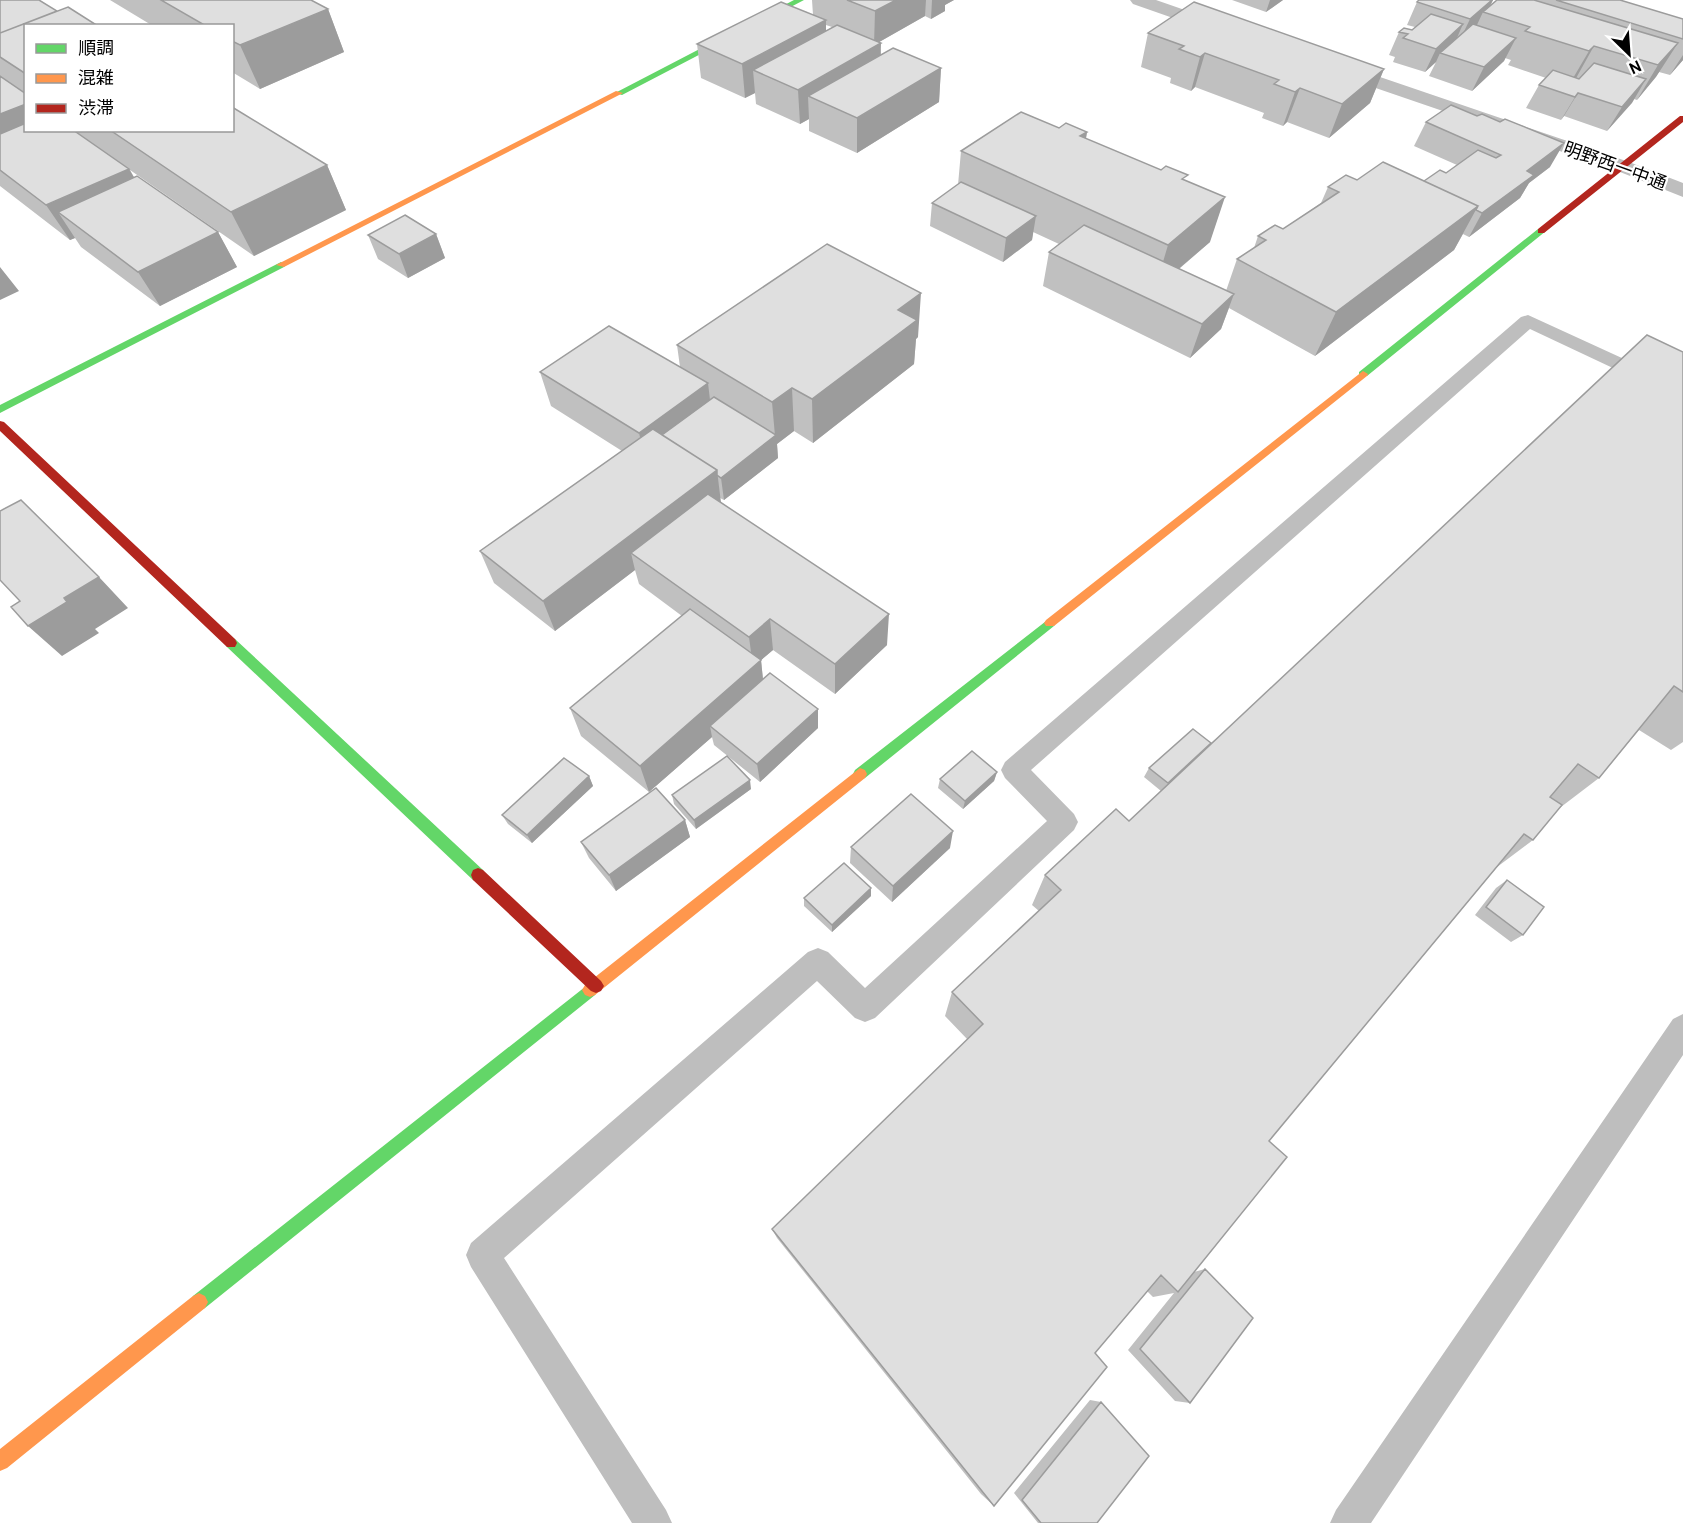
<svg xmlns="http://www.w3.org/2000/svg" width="1683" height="1523" font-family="Cabin,'Noto Sans JP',sans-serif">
  <rect width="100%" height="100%" fill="#fff"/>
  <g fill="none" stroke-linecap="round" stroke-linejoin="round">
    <path fill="#bebebe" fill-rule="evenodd" d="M1528,315L1683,386V401L1530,329L1031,770L1074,814L1078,822L1074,830L875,1018L865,1022L855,1018L817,981L504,1258L666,1510L672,1523H632L471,1267L466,1255L471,1243L808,952L818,948L828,952L865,988L1047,821L1005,778L1001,770L1005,762L1521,317Z
      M1683,1014V1055L1371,1523H1330L1336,1510L1673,1019Z"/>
    <path fill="#bebebe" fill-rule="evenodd" d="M1130,0H1156L1225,24L1228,28L1225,32H1213L1133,4Z
      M1336,62L1629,162L1683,183V197L1615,170L1329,72L1326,68Z"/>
    <path fill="#63d668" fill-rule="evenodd" d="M794,0H804L622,95L615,93Z
      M1538,229L1546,231L1367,376H1359V372Z
      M281,262L286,265L284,267L0,413V405Z
      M1050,618L1054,620L1056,623L1054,626L865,778L860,780L855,778L853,774L855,770Z
      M231,638L235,639L483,870L485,875L483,880L478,882L473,880L227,647L225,643Z
      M590,983L595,985L598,990L595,995L205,1308L199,1311L193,1308L190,1302L193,1296Z"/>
    <path fill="#ff974d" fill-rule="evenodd" d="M616,91L623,93L284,267L276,265Z
      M1363,371L1368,374L1367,376L1054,626H1046L1044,623L1046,620Z
      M860,768L865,770L867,774L865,778L595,995L590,997L585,995L582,990L585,985Z
      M199,1293L205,1296L208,1302L205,1308L7,1468L0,1471V1449L193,1296Z"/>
    <path fill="#b3261e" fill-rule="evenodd" d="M1680,116H1683V122L1544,233H1538V229Z
      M0,421L4,422L235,639L237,643L235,647H227L0,431Z
      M478,868L483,870L601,981L604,986L601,991L596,993L591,991L473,880L471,875L473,870Z"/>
  </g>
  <path fill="#c0c0c0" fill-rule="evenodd" d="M0,0L26,26V130H232L327,165L346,210L254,256L130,170L134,177L218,232L237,267L160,306L81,247L75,238L70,240L0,186Z
    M110,0H311L328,9L344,52L260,89L232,72V26H153Z
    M812,0H954L945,5V11L931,19L925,16L879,42L881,54L941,68L939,102L857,153L809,131V119L800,124L756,104L755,93L745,98L701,78L697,44L813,15ZM826,25L832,27L826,31Z
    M1232,0H1283L1266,12Z
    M1419,0H1493L1490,7L1497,0H1620L1683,19V60L1670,75L1659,72L1637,100L1634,99L1607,131L1564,116L1561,120L1526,108L1539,85L1546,78L1508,65L1511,60L1505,58L1504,61L1472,91L1429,76L1436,62L1425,72L1393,62L1395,57L1389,55L1399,32L1412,30L1415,27L1407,25L1417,2Z
    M1148,33L1384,69L1370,103L1329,138L1287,122L1283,126L1262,118L1264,113L1195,87L1191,91L1170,83L1171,78L1141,67Z
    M1426,122L1550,167L1529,183L1520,198L1469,237L1463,234L1454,250L1315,356L1229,308L1221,329L1190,358L1043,286L1049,252L1059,244L1033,232L1032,240L1003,262L930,226L932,203L958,185L961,151L1059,128L1087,132L1086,139L1186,181L1210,242L1179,269L1226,291L1237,259L1254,248L1258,236L1283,229L1321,203L1328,187L1357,180L1424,181L1446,173L1457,165L1414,146Z
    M436,234L445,258L408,278L378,259L368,235Z
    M918,337L916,339L914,364L813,443L794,431L777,444L778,458L724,500L720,498L721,503L887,645L835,694L773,650L761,660L763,679L818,709V728L760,782L714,745L712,737L649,792L581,736L570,708L682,616L639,584L635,570L555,631L494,583L480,551L622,451L551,406L540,372L680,367L677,345Z
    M1683,352V742L1671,750L1639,730L1599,778L1557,810L1533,840L1497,867L1269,1141L1194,1272L1205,1269L1190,1403L1175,1401L1128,1350L1174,1293L1153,1297L1147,1291L1095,1353L994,1506L981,1494L777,1238L772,1229L968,1040L945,1016L952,992L1039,911L1032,905L1045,875L1129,821L1161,791L1144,777L1149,768L1211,743Z
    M997,772L994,781L963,809L938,788L940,779Z
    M589,776L593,786L532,843L508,824L502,815Z
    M751,789L696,829L674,804L672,795Z
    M685,820L690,837L616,891L589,858L581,842Z
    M851,847L950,848L892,902L850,863Z
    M1507,880L1523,935L1511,942L1475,915L1496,888Z
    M871,888V896L832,932L804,906V898Z
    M1090,1400L1101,1402L1097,1523H1038L1014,1493Z"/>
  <path fill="#9c9c9c" d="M896,0H926L925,16L874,45L875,11Z
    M932,0H954L945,5V11L931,19Z
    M1270,0H1283L1266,12Z
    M1492,0H1493L1486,13L1483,12L1476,27L1459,42L1470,19Z
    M328,9L344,52L260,89L240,45Z
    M826,20V54L753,70L755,93L745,98L742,64Z
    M1463,24L1453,47L1440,53L1436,62L1425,72L1436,49Z
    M1516,38L1504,61L1472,91L1484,67Z
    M881,43L880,77L808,96L809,119L800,124L798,90Z
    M1678,43L1656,77L1637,100L1658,65Z
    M1594,46L1575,80L1569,85L1589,51Z
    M1205,53L1195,87L1191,91L1200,57Z
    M1683,55V60L1670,75Z
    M941,68L939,102L857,153V118Z
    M1384,69L1370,103L1329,138L1342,104Z
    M1646,79L1632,103L1607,131L1622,107Z
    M1300,88L1287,122L1283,126L1295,92Z
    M1578,93L1564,116L1561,120L1575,97Z
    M26,104V130L0,171V114Z
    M1087,132L1079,176L1080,136Z
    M1564,143L1550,167L1529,183L1520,198L1469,237L1482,213L1527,171Z
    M327,165L346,210L254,256L231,212Z
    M129,169L149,203L58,212L75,238L70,240L46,205Z
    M1225,197L1210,242L1155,289L1168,245Z
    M1478,206L1454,250L1315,356L1336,312Z
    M1036,216L1032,240L1003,262L1006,238Z
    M218,232L237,267L160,306L138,272Z
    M436,234L445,258L408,278L399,254Z
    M0,267L19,291L0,300Z
    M921,293L918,337L916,339L914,364L813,443L812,399L898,310Z
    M1234,294L1221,329L1190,358L1202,324Z
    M708,383L712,417L647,467L639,433Z
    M792,388L794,431L777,444L778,458L724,500L721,478L775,436L772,402Z
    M717,470L721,503L631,553L635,570L555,631L543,601Z
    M99,577L128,608L95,629L99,633L62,656L28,626L64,598Z
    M889,614L887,645L835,694V664Z
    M770,619L773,650L753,667L749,637Z
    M761,660L764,690L710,726L712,737L649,792L640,766Z
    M818,709V728L760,782L757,764Z
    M997,772L994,781L963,809L965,801Z
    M589,776L593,786L532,843L527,835Z
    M750,780L751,789L696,829L694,820Z
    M685,820L690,837L616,891L609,875Z
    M953,831L950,848L892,902L893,886Z
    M871,888V896L832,932V925Z"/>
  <path fill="#dfdfdf" stroke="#9c9c9c" stroke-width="1.5" d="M0,0H39L57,11L0,33Z
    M161,0H311L328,9L240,45L232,41V26H206Z
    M847,0H896L875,11Z
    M1419,0H1492L1470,19L1417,2Z
    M1497,0H1534L1678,43L1658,65L1594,46L1589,51L1525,31L1530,27L1483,12Z
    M1556,0H1620L1683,19V39Z
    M781,2L826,20L742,64L697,44Z
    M1194,2L1384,69L1342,104L1300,88L1295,92L1274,84L1279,80L1205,53L1200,57L1179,49L1184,46L1148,33Z
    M68,7L98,26H26V74L0,57V33Z
    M1431,14L1463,24L1436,49L1403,38L1408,34L1399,32L1404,28L1412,30Z
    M1473,24L1516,38L1484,67L1440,53Z
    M837,25L881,43L798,90L753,70Z
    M893,48L941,68L857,118L808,96Z
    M1594,63L1646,79L1622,107L1578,93L1575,97L1539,85L1553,70L1579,79Z
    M0,76L26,94V104L0,114Z
    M1451,105L1477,116L1482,114L1500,122L1505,119L1564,143L1527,171L1534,175L1482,213L1476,210L1478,206L1424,181L1440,170L1446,173L1478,150L1496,158L1501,155L1426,122Z
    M232,107L327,165L231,212L110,130H232Z
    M1021,112L1059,128L1066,123L1087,132L1080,136L1161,170L1166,166L1188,175L1182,179L1225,197L1168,245L961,151Z
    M26,123V130H73L129,169L46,205L0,170V134Z
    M1383,162L1478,206L1336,312L1237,259L1266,240L1258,236L1275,225L1283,229L1339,192L1328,187L1346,175L1357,180Z
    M137,176L218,232L138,272L58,212Z
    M961,182L1036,216L1006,238L932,203Z
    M405,215L436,234L399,254L368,235Z
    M1084,225L1234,294L1202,324L1049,252Z
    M827,244L921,293L898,310L917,320L812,399L792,388L772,402L677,345Z
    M609,326L708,383L639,433L540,372Z
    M1647,335L1683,352V692L1674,686L1599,778L1578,764L1550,797L1562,805L1533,840L1524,834L1269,1141L1287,1157L1178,1292L1161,1275L1095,1353L1107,1367L994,1506L772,1229L983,1024L952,992L1061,890L1045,875L1116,809L1129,821Z
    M714,397L776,435L721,478L717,475V470L662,435Z
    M653,429L717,470L543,601L480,551Z
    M708,494L889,614L835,664L770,619L749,637L631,553Z
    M21,500L99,577L64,598L67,602L28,626L11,607L20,601L0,580V511Z
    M690,609L761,660L640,766L570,708Z
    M770,673L818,709L757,764L710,726Z
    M1193,729L1211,743L1168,783L1149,768Z
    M972,751L997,772L965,801L940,779Z
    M727,756L750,780L694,820L672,795Z
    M564,758L589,776L527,835L502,815Z
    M656,788L685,820L609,875L581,842Z
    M911,794L953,831L893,886L851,847Z
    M844,863L871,888L832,925L804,898Z
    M1507,880L1544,907L1523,935L1486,907Z
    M1205,1269L1253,1318L1190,1403L1140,1349Z
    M1101,1402L1149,1456L1097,1523H1041L1022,1500Z"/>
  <g text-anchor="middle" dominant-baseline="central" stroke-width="4.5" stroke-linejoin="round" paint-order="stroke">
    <g font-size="18" fill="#000" stroke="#fff">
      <text transform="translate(1615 166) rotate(20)">明野西一中通</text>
    </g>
  </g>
  <rect x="24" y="24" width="210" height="108" fill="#ffffff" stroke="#999999" stroke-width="1.5"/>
  <rect x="36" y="44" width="30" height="9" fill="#63d668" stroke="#999999" stroke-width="1.5"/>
  <text x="78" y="54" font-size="18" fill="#000000">順調</text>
  <rect x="36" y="74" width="30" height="9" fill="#ff974d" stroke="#999999" stroke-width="1.5"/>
  <text x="78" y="84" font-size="18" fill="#000000">混雑</text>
  <rect x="36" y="104" width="30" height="9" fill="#b3261e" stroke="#999999" stroke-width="1.5"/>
  <text x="78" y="114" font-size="18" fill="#000000">渋滞</text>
  <g transform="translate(1629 54) rotate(155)" stroke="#ffffff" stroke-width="4.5" paint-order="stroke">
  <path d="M0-4.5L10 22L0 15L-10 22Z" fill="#000000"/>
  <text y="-9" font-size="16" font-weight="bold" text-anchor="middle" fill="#000000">N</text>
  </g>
</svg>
